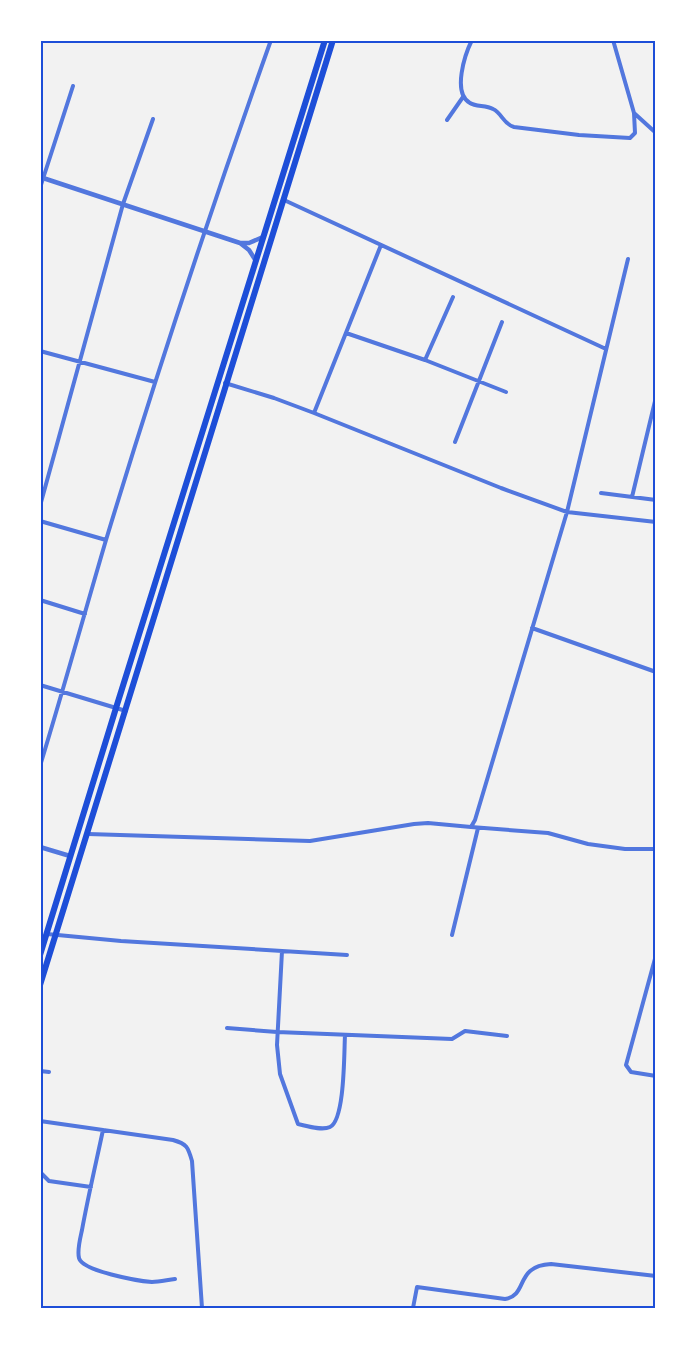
<svg xmlns="http://www.w3.org/2000/svg" width="696" height="1349" font-family="'Titillium Web',sans-serif">
  <rect width="100%" height="100%" fill="#f2f2f2"/>
  <g fill="none" stroke-linecap="round" stroke-linejoin="round">
    <path stroke="#5277de" stroke-width="4" d="M472,40C465,54 452,93 470,103C476,107 486,105 493,109C502,113 503,124 514,127L579,135L630,138L635,133L634,113L613,40
      M634,113L656,133
      M447,120L463,97
      M40,188L73,86
      M284,200L606,349
      M346,333L425,360L506,392
      M40,351L155,382
      M425,360L453,297
      M225,383L274,398L314,413L501,488L567,512L656,522
      M314,413L381,245
      M455,442L502,322
      M601,493L656,500
      M632,497L656,397
      M40,506L123,204L153,119
      M40,521L106,540
      M40,600L85,614
      M532,628L656,672
      M40,685L126,711
      M40,766C63,691 84,615 106,540C157,372 212,206 271,40
      M471,827L548,833L588,844L625,849H656
      M88,834L310,841L414,824L428,823L471,827L475,820L567,512L628,259
      M47,934L121,941L347,955
      M452,935L478,828
      M282,951L277,1045L280,1074L298,1124C307,1126 322,1131 330,1127C345,1120 344,1052 345,1035
      M656,955L626,1065L631,1072L656,1076
      M227,1028L277,1032L452,1039L465,1031L507,1036
      M40,1071L49,1072
      M40,1121L173,1140C187,1144 188,1147 192,1161L202,1308
      M103,1130C96,1163 88,1197 82,1230C80,1239 77,1250 79,1258C82,1271 138,1281 152,1282C159,1282 167,1280 175,1279
      M40,1172L49,1181L91,1187
      M413,1308L417,1287L505,1299C529,1295 514,1266 551,1264L656,1276"/>
    <path stroke="#5277de" stroke-width="4.5" d="M40,177L240,243H249L263,237
      M240,243L249,250L256,261
      M40,847L70,856"/>
    <path stroke="#1d4ed8" stroke-width="6" d="M40,955L116,708L325,40
      M40,985L333,40"/>
  </g>
  <rect width="696" height="1349" fill="none" stroke="#ffffff" stroke-width="84"/>
  <rect x="42" y="42" width="612" height="1265" fill="none" stroke="#1d4ed8" stroke-width="2"/>
</svg>
